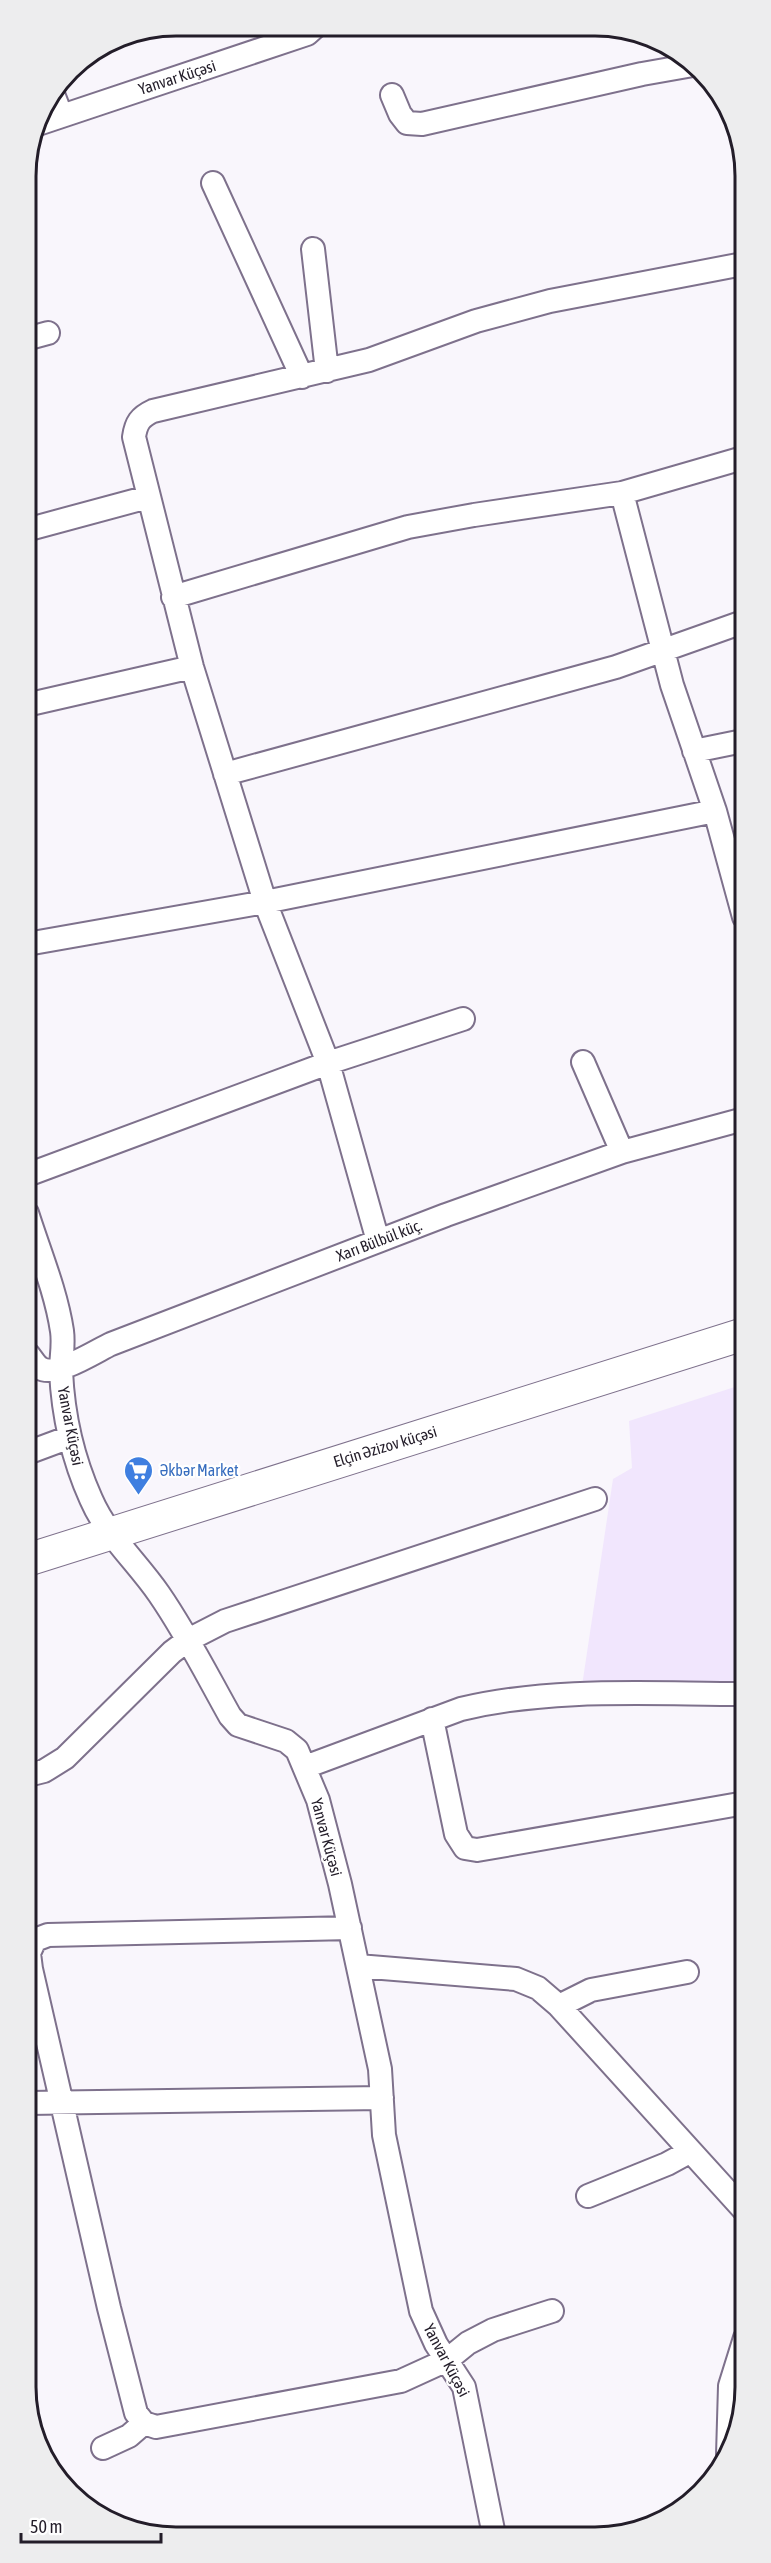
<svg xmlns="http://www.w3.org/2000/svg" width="771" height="2563" font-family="'Asap Condensed',sans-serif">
  <rect width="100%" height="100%" fill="#f9f6fc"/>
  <path fill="#f1e6fd" d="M744,1384V1689L582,1686L613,1479L632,1468L629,1421Z"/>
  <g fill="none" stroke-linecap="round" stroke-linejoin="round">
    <defs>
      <path id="street" d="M53,94L61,115
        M392,95L400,114L407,123L422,124L642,74L693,65
        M35,125L307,34L316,26
        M213,183L302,377
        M313,249L327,371
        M26,339L48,333
        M622,493L672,685L715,811L744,917
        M26,530L148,497
        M173,597L408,527L474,515L622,493L743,458
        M26,705L192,667
        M694,751L743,741
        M225,774L616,667L743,622
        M27,944L265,902L715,811
        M583,1062L622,1152
        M27,1175L328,1063L463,1019
        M27,1213C39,1251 56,1291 62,1331C64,1345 61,1358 61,1371C63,1415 73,1459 91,1499C107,1536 137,1562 159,1594C186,1633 207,1675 230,1716L238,1725L286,1741L297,1750L318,1800L340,1884L380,2069L384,2135L421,2311L436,2344L464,2387L494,2535
        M378,1241L328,1063L265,902L192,667L134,437C136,423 140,417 153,411L369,360L476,321L550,301L743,264
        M27,1353C31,1357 35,1365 40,1368C55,1378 96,1351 111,1344L446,1215L622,1152L744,1119
        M27,1453L70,1437
        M432,1719L456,1834L465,1848L477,1850L745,1803
        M305,1767L461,1709C554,1687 649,1694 744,1694
        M28,1775L44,1771L65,1758L172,1652L188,1640L225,1621L595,1499
        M350,1928L48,1935L35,1940L29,1953L31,1969L109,2308L136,2413L144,2423L156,2427L401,2381L447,2360L468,2343L493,2330L552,2311
        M358,1966L516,1979L538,1988L559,2006L745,2211
        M559,2006L591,1990L687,1972
        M28,2103L382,2098
        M588,2196L667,2164L689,2152
        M103,2448L129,2436L144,2423
        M728,2455L730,2386L745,2338"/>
      <path id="secondary" d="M27,1560L744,1334"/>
    </defs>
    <use href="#street" stroke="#7e718c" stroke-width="26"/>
    <use href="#secondary" stroke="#7e718c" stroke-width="34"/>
    <use href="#street" stroke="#fff" stroke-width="22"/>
    <use href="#secondary" stroke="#fff" stroke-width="32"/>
  </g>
  <defs>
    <symbol id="supermarket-pin" viewBox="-11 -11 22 30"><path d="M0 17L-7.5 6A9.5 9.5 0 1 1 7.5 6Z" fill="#3f7fe0" stroke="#fff"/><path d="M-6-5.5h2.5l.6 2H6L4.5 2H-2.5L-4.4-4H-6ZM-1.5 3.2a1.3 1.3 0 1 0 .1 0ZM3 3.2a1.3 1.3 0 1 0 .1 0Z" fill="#fff"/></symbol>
  </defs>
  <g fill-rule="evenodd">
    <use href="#supermarket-pin" x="122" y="1454" width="33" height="45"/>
  </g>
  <g text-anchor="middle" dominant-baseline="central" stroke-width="4.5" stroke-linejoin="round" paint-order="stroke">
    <g font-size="16" fill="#231d29" stroke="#fff">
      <text transform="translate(177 77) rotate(-18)">Yanvar Küçəsi</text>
      <text transform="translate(379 1240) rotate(-21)">Xarı Bülbül küç.</text>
      <text transform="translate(71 1426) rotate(79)">Yanvar Küçəsi</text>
      <text transform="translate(385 1446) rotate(-17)">Elçin Əzizov küçəsi</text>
      <text transform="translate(327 1837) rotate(75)">Yanvar Küçəsi</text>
      <text transform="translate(447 2360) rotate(62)">Yanvar Küçəsi</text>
    </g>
    <g font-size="16" fill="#366cbe" stroke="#fff" text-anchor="start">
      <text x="160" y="1470">Əkbər Market</text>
    </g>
  </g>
  <path d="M0 0H771V2563H0ZM176 36H595A140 140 0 0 1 735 176V2387A140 140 0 0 1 595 2527H176A140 140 0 0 1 36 2387V176A140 140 0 0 1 176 36Z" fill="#ededee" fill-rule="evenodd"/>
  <path fill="none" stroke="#231d29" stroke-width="3" d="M176 36H595A140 140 0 0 1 735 176V2387A140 140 0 0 1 595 2527H176A140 140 0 0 1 36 2387V176A140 140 0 0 1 176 36Z"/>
  <path d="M21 2533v9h140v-9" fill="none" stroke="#231d29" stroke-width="3"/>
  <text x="30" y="2533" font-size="18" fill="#231d29" stroke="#ffffff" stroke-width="4.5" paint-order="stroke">50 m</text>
</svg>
